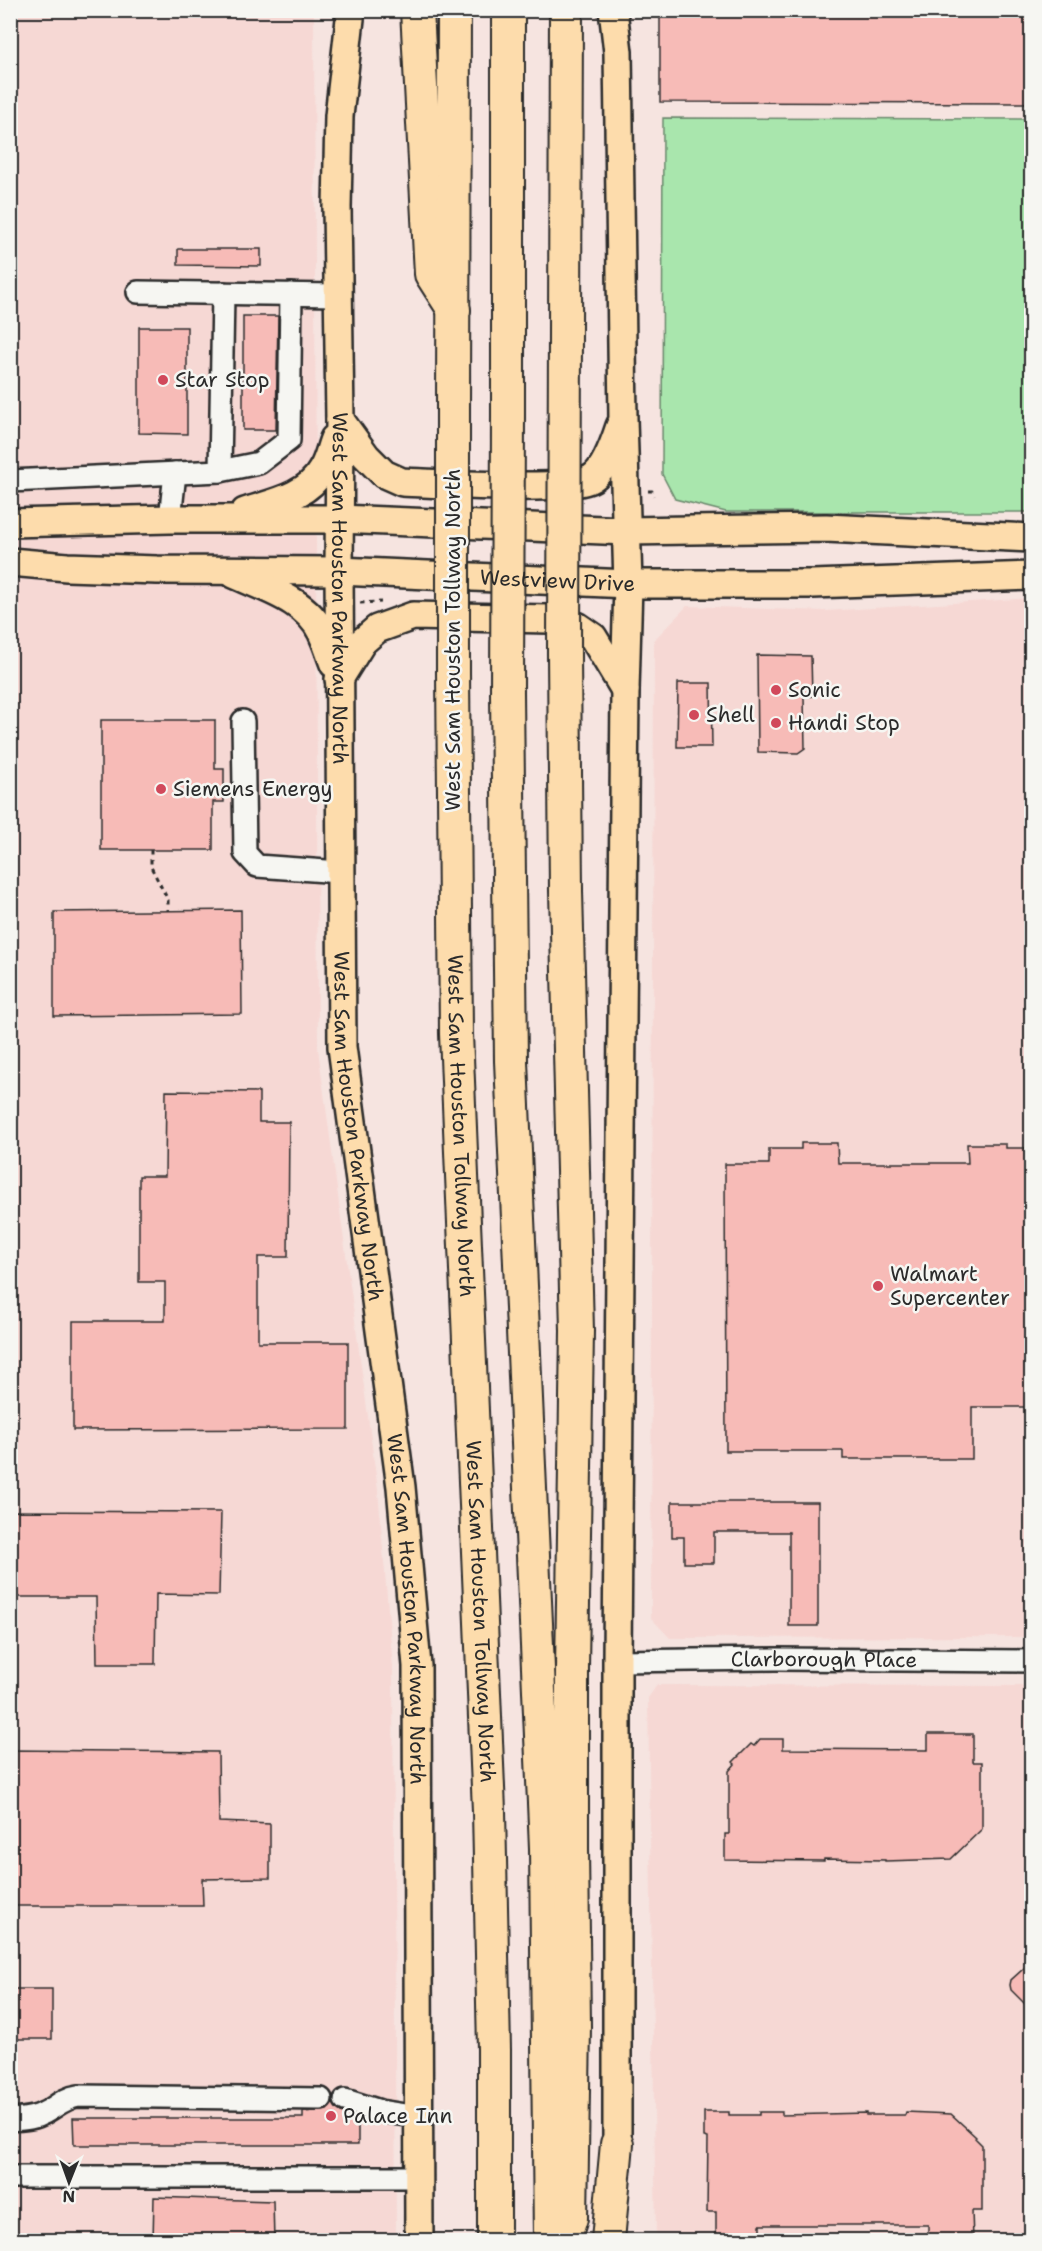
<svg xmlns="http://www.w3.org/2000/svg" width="1042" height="2251" font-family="'Shantell Sans',sans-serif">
  <rect width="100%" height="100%" fill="#f6e4e0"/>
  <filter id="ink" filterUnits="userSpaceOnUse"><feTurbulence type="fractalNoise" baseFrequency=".0167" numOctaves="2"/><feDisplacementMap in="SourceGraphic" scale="12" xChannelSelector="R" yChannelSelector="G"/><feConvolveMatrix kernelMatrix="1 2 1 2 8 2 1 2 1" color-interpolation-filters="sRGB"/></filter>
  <g filter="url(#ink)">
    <path fill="#f6d8d4" d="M10,11H314L318,1049L378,1490L393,1668L396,2240H11Z
      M1031,598V1637L670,1638L651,1618L654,640L687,606L825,611Z
      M657,1685L1031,1686V2240H656L648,1698Z"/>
    <path fill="#a9e6ad" stroke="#6a886c" stroke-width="1.5" d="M663,118L1031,119V512H726L675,499L662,474Z"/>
    <path fill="#f7bbb7" stroke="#2b2b2b" stroke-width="1.5" d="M660,10H1032V103L660,102Z
      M178,249H261V266L178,265Z
      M243,316H278L276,430H243Z
      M139,327H187V434L139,433Z
      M757,655L811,656L812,696L804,697L805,748L798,753L758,752Z
      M678,683H711L712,747H677Z
      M101,720H215V769H224V802H213V850H101Z
      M241,910L242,1014L54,1016V912Z
      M166,1091L259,1092V1122H289L288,1257H258V1342H348V1429L73,1430V1321H165V1282H139V1176H165Z
      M801,1143H837L838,1163H968L967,1144H1006V1148H1029V1162H1032V1407H972V1459H843V1451H726L725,1164H769V1149H801Z
      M672,1502H818V1626H789V1532H714V1563H684V1537H672Z
      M10,1511L221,1512L219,1595L156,1594L155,1664H97L96,1597H10Z
      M928,1734H973V1762H982V1829L951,1859L885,1861V1860L824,1859V1861L725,1860V1834H729V1771L735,1764L733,1762L751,1744L754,1746L760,1739H783V1749L928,1750Z
      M10,1750L218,1752L219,1822L270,1824V1878L202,1879L203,1906H10Z
      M1032,1961V2011L1011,1990L1010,1985L1011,1980Z
      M10,1989H52V2039H10Z
      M333,2103L341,2112L358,2117V2145H74L73,2118H303V2112L327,2110Z
      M704,2112H729V2115H759V2112H782V2115L866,2113V2115H905L906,2112L951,2114L976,2137L975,2138L982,2145V2211H972L973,2239H928V2225H760V2239L716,2240V2212H707L708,2138L704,2137Z
      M154,2197L273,2201L274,2241H153Z"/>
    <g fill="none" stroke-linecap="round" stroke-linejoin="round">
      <defs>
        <g id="minor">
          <path d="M138,292L338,295"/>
          <path d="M220,471L223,293"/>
          <path d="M10,481L220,471L259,463L289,440L291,294"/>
          <path d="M170,519L175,473"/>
          <path d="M243,721L245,853L257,866L340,872"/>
          <path id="s1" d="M617,1661L776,1659L1032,1661"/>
          <path d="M345,2100L380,2111L418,2117"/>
          <path d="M11,2120C23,2119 34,2119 44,2113C56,2107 64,2098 78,2096L321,2099"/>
          <path d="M10,2177H419"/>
        </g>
        <g id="major">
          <path id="s2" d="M351,10L339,116L337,207L340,420L339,571L342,1047L401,1487L417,1666L419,2240"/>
          <path d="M613,10L618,52L623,419L628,584L625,690L621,1135L617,1661V2166"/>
          <path d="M340,420L366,456L384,474L402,482C437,483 569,493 592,478C606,469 615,441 620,426"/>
          <path d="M245,512C272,503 307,497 322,470C328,461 330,449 334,439"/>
          <path d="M10,523L170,519H339L627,531L826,528L1032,538"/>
          <path id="s3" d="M10,562L67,567L157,570L339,571L628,584H813L1032,576"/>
          <path d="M234,574C264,588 307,600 322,633C327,643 330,654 334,664"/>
          <path d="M339,679L362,642L377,629L413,616L549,619L577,626L593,637L625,690"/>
        </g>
        <g id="highway">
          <path d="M417,10L431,274L454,310"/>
          <path d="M453,414L454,10"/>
          <path d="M508,415V10"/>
          <path id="s4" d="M453,672L456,1034L489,1811L494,2050V2240"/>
          <path d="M507,693L511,1061L546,1848L550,2240"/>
          <path d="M564,2240L571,2218L574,2026L572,1848V1670L577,1331L566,891"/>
          <path d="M608,2240L617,2144"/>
        </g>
      </defs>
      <use href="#minor" stroke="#2b2b2b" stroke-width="26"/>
      <use href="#major" stroke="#2b2b2b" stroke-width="32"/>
      <use href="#highway" stroke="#2b2b2b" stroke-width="36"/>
      <path stroke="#2b2b2b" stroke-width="3" stroke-dasharray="4.5 4.5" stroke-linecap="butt" d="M648,491H652L653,496
        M360,603L381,602
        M151,850V867L168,900V911"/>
      <use href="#minor" stroke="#f6f6f2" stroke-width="21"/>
      <use href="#major" stroke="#fddcac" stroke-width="27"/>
      <use href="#highway" stroke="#fddcac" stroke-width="32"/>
      <defs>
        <path id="highway-bridge" d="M566,10L564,654L566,891
          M453,414V672
          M507,693L508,415"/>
      </defs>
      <use href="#highway-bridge" stroke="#2b2b2b" stroke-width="36" stroke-linecap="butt"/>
      <use href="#highway-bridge" stroke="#fddcac" stroke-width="32"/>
    </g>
  </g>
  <g fill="#d1495b" stroke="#f6f6f2" stroke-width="2">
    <circle cx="163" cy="380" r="6"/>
    <circle cx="776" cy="690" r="6"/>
    <circle cx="694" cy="715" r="6"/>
    <circle cx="776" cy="723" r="6"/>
    <circle cx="161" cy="789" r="6"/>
    <circle cx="878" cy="1286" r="6"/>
    <circle cx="331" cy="2116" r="6"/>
  </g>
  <g text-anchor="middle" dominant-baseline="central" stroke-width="5" stroke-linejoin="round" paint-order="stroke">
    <g font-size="21" fill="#2b2b2b" stroke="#f6f6f2" text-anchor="start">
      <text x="175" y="380">Star Stop</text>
      <text x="788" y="690">Sonic</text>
      <text x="706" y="715">Shell</text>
      <text x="788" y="723">Handi Stop</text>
      <text x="173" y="789">Siemens Energy</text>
      <text x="890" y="1274">Walmart<tspan x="890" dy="24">Supercenter</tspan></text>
      <text x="343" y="2116">Palace Inn</text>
    </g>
    <g font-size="21" fill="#2b2b2b" stroke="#f6f6f2">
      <text stroke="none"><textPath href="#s3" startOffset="548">Westview Drive</textPath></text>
      <text stroke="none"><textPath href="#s2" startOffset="579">West Sam Houston Parkway North</textPath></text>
      <text transform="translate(453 640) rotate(-90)">West Sam Houston Tollway North</text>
      <text stroke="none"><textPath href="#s2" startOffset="1118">West Sam Houston Parkway North</textPath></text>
      <text stroke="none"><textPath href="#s4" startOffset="454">West Sam Houston Tollway North</textPath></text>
      <text stroke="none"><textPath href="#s2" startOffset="1604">West Sam Houston Parkway North</textPath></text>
      <text stroke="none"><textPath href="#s4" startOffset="940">West Sam Houston Tollway North</textPath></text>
      <text stroke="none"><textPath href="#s1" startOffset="207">Clarborough Place</textPath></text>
    </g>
  </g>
  <rect width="1042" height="2251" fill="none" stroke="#f6f6f2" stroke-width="36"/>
  <rect x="18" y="18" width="1006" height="2215" fill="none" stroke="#2b2b2b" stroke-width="2" filter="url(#ink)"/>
  <g transform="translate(69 2182) rotate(181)" stroke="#f6f6f2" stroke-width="4.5" paint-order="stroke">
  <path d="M0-4.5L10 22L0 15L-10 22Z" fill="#2b2b2b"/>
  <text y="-9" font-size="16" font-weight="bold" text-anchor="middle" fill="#2b2b2b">N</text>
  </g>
</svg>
